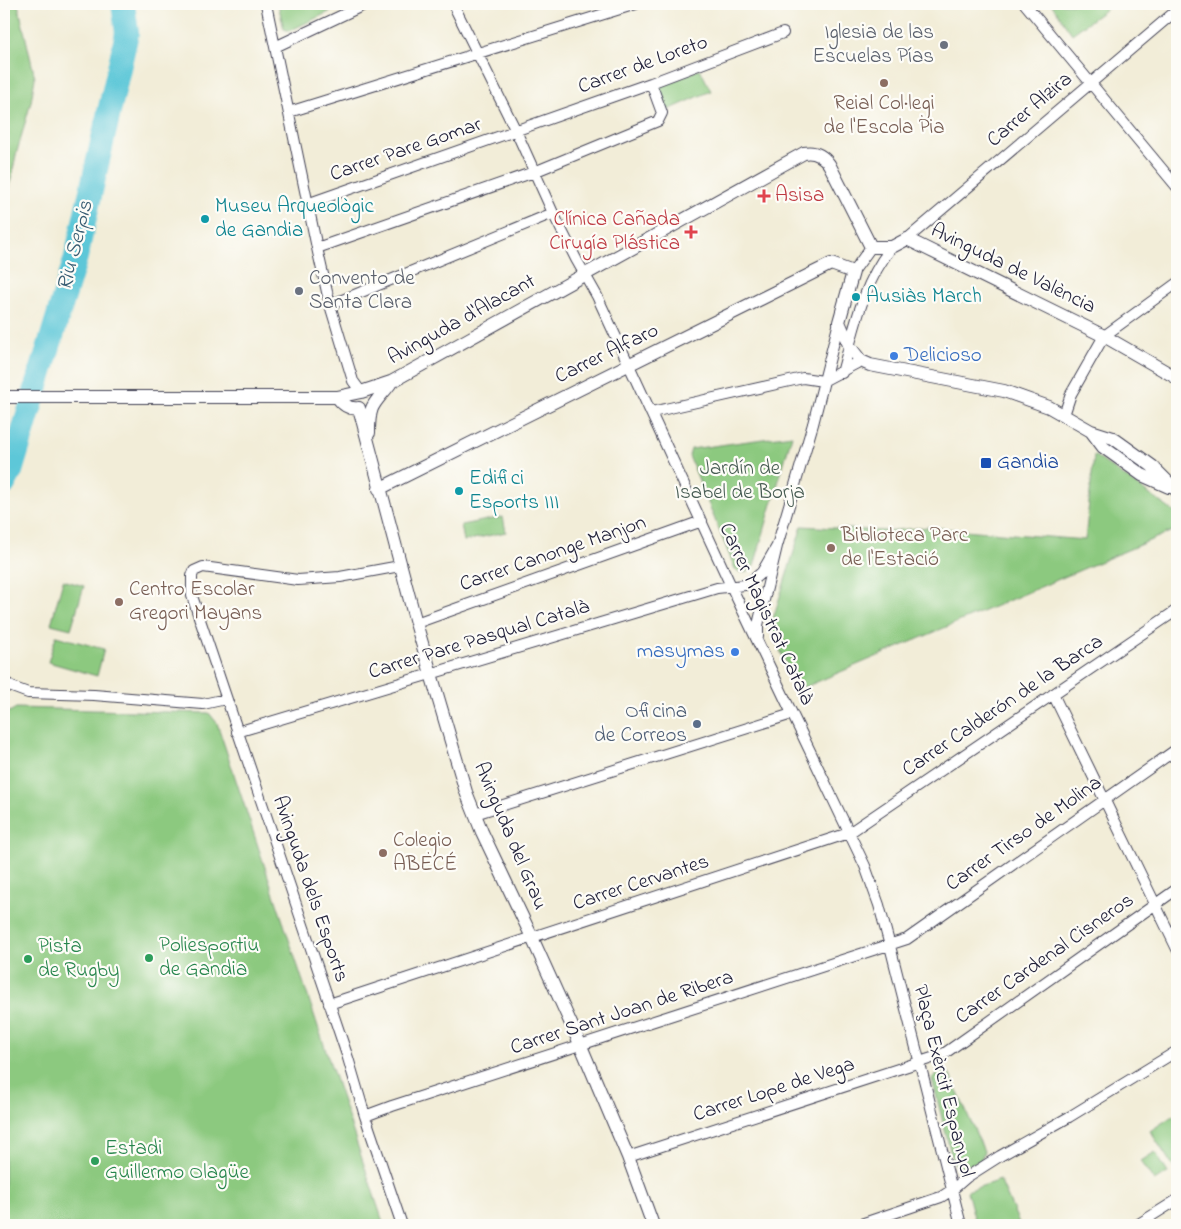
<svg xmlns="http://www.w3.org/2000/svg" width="1181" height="1229" font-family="'Indie Flower',sans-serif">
  <rect width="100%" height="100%" fill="#fdfcf7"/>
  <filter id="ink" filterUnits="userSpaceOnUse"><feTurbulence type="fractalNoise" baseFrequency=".02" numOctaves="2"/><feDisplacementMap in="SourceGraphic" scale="10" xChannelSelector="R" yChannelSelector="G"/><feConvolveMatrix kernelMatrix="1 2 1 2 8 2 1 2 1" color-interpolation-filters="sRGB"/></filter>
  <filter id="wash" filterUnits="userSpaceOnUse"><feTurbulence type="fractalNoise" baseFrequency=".0096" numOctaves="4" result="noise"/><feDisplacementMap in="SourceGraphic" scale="20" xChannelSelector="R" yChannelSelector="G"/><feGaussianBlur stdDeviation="1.12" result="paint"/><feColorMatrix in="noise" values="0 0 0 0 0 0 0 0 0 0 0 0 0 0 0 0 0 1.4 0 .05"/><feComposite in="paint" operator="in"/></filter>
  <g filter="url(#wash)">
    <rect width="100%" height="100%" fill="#f2edd8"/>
    <path fill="#8cc97f" stroke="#57765d" d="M4,4H18L35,78L31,102L16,155L4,214Z
      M278,4H346L289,31L284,29Z
      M1054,4H1113L1072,34L1052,5Z
      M700,69L711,91L666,111L657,87Z
      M792,435L754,566C749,572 742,575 735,569L689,456L691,449Z
      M1094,455L1177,514V529L805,687L795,683L770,628L802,526L885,531L928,527L1085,540Z
      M503,517L506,532L464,541L461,525Z
      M63,580L84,586L71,629L51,624Z
      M56,636L104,649L97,676L48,662Z
      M16,708L209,713L217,723L384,1225H4V715Z
      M942,1071L949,1073L984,1151L981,1160L969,1165L959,1167L955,1164L952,1158L932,1079L934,1076Z
      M1174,1115L1177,1121V1166L1174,1168L1150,1131Z
      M1155,1152L1168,1173L1154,1181L1141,1161Z
      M1000,1180L1020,1225H976L967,1191Z"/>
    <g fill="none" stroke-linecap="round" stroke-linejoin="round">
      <path stroke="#5dc7d8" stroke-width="24" d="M4,484L11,471L76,257L127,33L123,4"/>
    </g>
  </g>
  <g filter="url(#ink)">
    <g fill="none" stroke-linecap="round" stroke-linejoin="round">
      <defs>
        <path id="minor" d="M266,4L317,248L330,305L353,381L361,392
          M453,4L516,131L553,213L576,259L597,296L731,586L865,866L879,905L890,946L961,1225
          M1025,4L1177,187
          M275,47L366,4
          M289,112L636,4
          M307,204L651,83L783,33
          M907,239L1177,10
          M317,248L534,172L658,121L662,113L651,83
          M853,272L871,247
          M330,305L553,213
          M842,373C854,330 863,282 892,247
          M823,381L861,361
          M652,412L803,378L823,381
          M1064,415L1071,394L1104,336L1177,283
          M400,566L340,577L298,580L203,567L194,571L192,576V596L348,1058L365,1116L402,1225
          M416,623L702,521
          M758,637V625L777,546L813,424L839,322
          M5,682L12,687L28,693L94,695L203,704L226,699
          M1053,694L1177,949
          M237,732L717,588L745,585L754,579L762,572L777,546
          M475,814L792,714
          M329,1004L849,833L1177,610
          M365,1116L392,1106L907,939L1177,749
          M628,1157L932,1058L945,1053L1177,889
          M858,1225L941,1197L952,1190L967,1177L1000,1156L1069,1117L1177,1051
          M1137,1225L1177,1200"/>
        <path id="tertiary" d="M4,397H337L361,392L391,382L804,153C815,151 823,156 829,164L871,247H892L907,239L1104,336L1177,378
          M337,397C342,404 349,410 359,408
          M359,408L416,623L466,792L482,832L529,931L581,1046L628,1157L653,1225
          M1091,431L1103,447L1142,475L1169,487
          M369,433C369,403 374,405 390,384
          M379,489L831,264L853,272L839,322L850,347L861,361L870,365L1004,391L1049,407L1091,431L1113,438L1152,466L1177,491"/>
      </defs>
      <use href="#minor" stroke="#414053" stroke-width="12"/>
      <use href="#tertiary" stroke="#414053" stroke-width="14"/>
      <use href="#minor" stroke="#fff" stroke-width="10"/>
      <use href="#tertiary" stroke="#fff" stroke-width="12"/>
    </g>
  </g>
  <g fill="#6b7280" stroke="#fdfcf7" stroke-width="2">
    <circle cx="944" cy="45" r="5"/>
    <circle cx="299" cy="291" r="5"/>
  </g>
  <g fill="#8d6e63" stroke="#fdfcf7" stroke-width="2">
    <circle cx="884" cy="83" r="5"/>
    <circle cx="831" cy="548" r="5"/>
    <circle cx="119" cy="602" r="5"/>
    <circle cx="383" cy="853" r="5"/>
  </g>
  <g fill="#e0444e" stroke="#fdfcf7" stroke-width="2">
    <path d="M761.5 188.5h5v5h5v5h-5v5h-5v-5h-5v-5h5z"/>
    <path d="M688.5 224.5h5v5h5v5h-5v5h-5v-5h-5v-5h5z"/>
  </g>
  <g fill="#0f9aa8" stroke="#fdfcf7" stroke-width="2">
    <circle cx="205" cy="219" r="5"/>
    <circle cx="856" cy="297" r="5"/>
    <circle cx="459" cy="491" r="5"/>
  </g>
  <g fill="#3f7fe0" stroke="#fdfcf7" stroke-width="2">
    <circle cx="894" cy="356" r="5"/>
    <circle cx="735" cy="652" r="5"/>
  </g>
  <rect fill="#1a4fb4" stroke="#fdfcf7" stroke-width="2" x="980" y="457" width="12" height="12" rx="2.5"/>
  <circle fill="#5c6f8a" stroke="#fdfcf7" stroke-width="2" cx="697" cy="724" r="5"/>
  <g fill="#2e9e5b" stroke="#fdfcf7" stroke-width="2">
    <circle cx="149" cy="958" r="5"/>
    <circle cx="28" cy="959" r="5"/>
    <circle cx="95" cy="1161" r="5"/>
  </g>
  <g text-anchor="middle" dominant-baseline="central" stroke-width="4.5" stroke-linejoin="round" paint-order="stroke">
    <g font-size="21" fill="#5b616d" stroke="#fdfcf7" text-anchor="end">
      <text x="934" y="33">Iglesia de las<tspan x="934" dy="24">Escuelas Pías</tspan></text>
      <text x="309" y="279" text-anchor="start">Convento de<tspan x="309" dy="24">Santa Clara</tspan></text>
    </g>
    <g font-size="21" fill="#22223b" stroke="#fdfcf7">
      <text transform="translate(643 65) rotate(-20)">Carrer de Loreto</text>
      <text transform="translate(1030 110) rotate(-40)">Carrer Alzira</text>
      <text transform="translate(406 150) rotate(-19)">Carrer Pare Gomar</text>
      <text transform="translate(1013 269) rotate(26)">Avinguda de València</text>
      <text transform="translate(462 320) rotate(-29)">Avinguda d'Alacant</text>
      <text transform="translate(607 354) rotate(-26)">Carrer Alfaro</text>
      <text transform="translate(553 554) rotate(-19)">Carrer Canonge Manjon</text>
      <text transform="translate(766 614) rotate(65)">Carrer Magistrat Català</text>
      <text transform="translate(479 640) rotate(-17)">Carrer Pare Pasqual Català</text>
      <text transform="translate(1003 706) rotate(-34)">Carrer Calderón de la Barca</text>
      <text transform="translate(1024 834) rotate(-35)">Carrer Tirso de Molina</text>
      <text transform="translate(510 836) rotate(67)">Avinguda del Grau</text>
      <text transform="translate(641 883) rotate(-18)">Carrer Cervantes</text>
      <text transform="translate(310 889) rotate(71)">Avinguda dels Esports</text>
      <text transform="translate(1045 959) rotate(-35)">Carrer Cardenal Cisneros</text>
      <text transform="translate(622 1013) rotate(-18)">Carrer Sant Joan de Ribera</text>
      <text transform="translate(943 1081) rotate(76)">Plaça Exèrcit Espanyol</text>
      <text transform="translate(774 1090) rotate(-18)">Carrer Lope de Vega</text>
    </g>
    <g font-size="21" fill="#785e54" stroke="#fdfcf7" text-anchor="start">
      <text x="884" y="104" text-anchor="middle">Reial Col·legi<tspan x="884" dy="24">de l'Escola Pia</tspan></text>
      <text x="841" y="536">Biblioteca Parc<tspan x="841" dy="24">de l'Estació</tspan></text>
      <text x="129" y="590">Centro Escolar<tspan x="129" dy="24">Gregori Mayans</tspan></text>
      <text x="393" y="841">Colegio<tspan x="393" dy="24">ABECÉ</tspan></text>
    </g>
    <g font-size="21" fill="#be3a42" stroke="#fdfcf7" text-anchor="start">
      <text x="775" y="196">Asisa</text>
      <text x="680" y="220" text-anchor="end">Clínica Cañada<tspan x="680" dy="24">Cirugía Plástica</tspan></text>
    </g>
    <g font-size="21" fill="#0d838f" stroke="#fdfcf7" text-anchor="start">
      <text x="215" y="207">Museu Arqueològic<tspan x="215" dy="24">de Gandia</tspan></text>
      <text x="866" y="297">Ausiàs March</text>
      <text x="469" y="479">Edifici<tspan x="469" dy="24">Esports III</tspan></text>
    </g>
    <g font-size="21" fill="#366cbe" stroke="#fdfcf7" text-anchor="start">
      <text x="904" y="356">Delicioso</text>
      <text x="725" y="652" text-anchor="end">masymas</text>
    </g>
    <g font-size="21" fill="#164399" stroke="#fdfcf7" text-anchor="start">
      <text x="997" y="463">Gandia</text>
    </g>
    <g font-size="21" fill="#475c53" stroke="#fdfcf7">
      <text x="740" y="469">Jardín de<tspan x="740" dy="24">Isabel de Borja</tspan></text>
    </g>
    <g font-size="21" fill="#4e5e75" stroke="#fdfcf7" text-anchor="end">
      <text x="687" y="712">Oficina<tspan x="687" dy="24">de Correos</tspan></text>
    </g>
    <g font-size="21" fill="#27864d" stroke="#fdfcf7" text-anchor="start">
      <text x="159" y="946">Poliesportiu<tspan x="159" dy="24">de Gandia</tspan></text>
      <text x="38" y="947">Pista<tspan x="38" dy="24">de Rugby</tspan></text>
      <text x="105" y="1149">Estadi<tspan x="105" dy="24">Guillermo Olagüe</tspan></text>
    </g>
    <g font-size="22" font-style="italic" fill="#375c72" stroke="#fdfcf7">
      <text transform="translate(76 246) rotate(-76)">Riu Serpis</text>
    </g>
  </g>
  <rect width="1181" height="1229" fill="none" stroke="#fdfcf7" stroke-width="20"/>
</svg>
